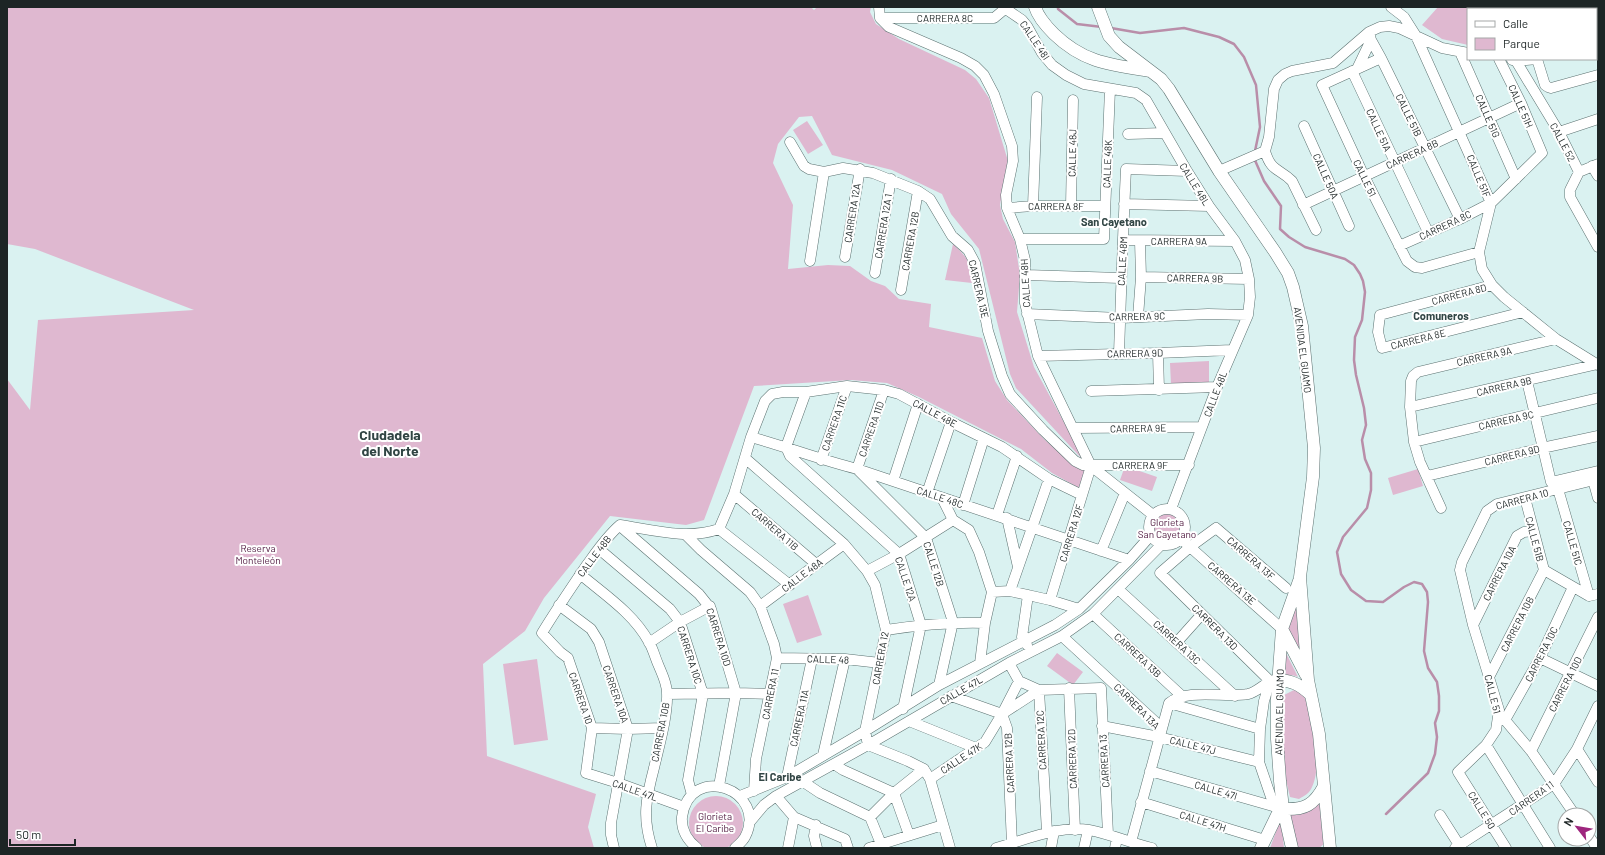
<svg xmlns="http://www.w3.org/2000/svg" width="1605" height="855" font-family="Barlow,sans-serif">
  <rect width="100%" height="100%" fill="#daf2f1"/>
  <path fill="#dfb8d0" d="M7,7H811L814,10L817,7H871L870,12L876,24L899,39L965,70L976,79L989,98L1008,161L1000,205L1003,219L1015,242L1020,275L1017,312L1034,367L1072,437L1083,460L1016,388L1010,374L979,249L951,214L942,194L892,170L832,155L812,116L799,117L778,144L773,163L793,205L788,269L828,265L850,266L871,281L885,286L899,299L931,304L929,327L982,338L995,381L1007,400L1044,439L1073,464L1085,471L1079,488L1052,473L1021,449L919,397L887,383L851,380L754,386L704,520L686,525L610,516L544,598L525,631L483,664L487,756L596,794L588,827L594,848H7V379L30,410L38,320L194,310L35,249L7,244Z
    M1438,7H1514V9H1468V45L1442,39L1422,25Z
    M807,121L823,145L808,154L793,130Z
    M953,244C967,257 972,263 972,283L945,280Z
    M1209,361V383L1171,385L1170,363Z
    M1125,466L1157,477L1152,491L1120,480Z
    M1418,469L1423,486L1393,495L1388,478Z
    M1153 528a14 14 0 1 1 28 0a14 14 0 1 1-28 0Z
    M808,595L822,635L797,643L783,604Z
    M1297,598L1303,655L1288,631Z
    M1285,651L1298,677C1291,674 1288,676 1282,674Z
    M1057,653L1083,672L1073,685L1047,666Z
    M537,659L548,740L514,745L503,664Z
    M1294,690L1303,693C1313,716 1323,764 1312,787C1310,793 1304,796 1299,799L1290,797L1285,776L1282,707L1284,695Z
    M689 823a27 27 0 1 1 54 0a27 27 0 1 1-54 0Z
    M1319,799L1324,844L1319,848H1294L1288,813Z
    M1281,818L1284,848H1270Z"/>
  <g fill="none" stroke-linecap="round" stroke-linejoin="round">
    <path stroke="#b98ea9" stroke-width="2.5" d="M1058,7V9L1077,24L1102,27
      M1111,28L1140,33L1184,28L1219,37L1234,44L1244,57L1256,85L1260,127L1255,151
      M1254,158L1264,181L1281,206L1280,229L1289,237L1305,247L1345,259L1354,265L1360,274L1363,281L1365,292L1362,320L1355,337L1354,360L1356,375L1364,408L1366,425L1362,440L1365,459L1371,473V490L1367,508L1343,537L1337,552L1341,574L1351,590L1366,601L1383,602L1404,587L1414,582L1422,584L1427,592L1428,602L1424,651L1428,668L1437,682L1439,696V711L1435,723L1437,737L1435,754L1428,773L1386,814"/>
    <defs>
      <path id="minor" d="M879,7L880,18L889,27L961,58L975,66L984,75L994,94L1012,146L1013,161L1006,195L1007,208L1020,239L1025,260V303L1038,356L1091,466L1153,515
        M1003,7L1022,20L1027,26L1042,53L1052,65L1066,75L1084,84L1136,93L1146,100L1187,171L1209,206L1235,241L1245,260L1249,279L1250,297L1248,315L1217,387L1171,509
        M1391,7L1404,17L1416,36L1491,203L1479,252L1482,269L1492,285L1504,297L1556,339L1598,365
        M880,18H994L1006,8
        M1369,32L1371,40L1381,58L1460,219
        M1596,35L1598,34
        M1460,52L1516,179
        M1381,58L1322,85L1364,176L1407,261L1415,267L1422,268L1479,252
        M1537,59L1545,85L1548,87L1551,88L1598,75
        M1512,60L1516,61L1537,59
        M1516,61L1559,132L1579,172
        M1357,69L1371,40
        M1352,71L1428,232
        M1304,126L1349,226
        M1559,132L1598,119
        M1128,134L1165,133
        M790,142L804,166L809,169L824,172L843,168L873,173L918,191L930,199L952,236L968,250L975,263L988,331L1002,376L1010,394L1043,430L1075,461L1083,465H1189
        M1265,151L1269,137L1274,89L1278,80L1285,74L1292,71L1333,63L1369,32L1380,27L1389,26L1399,28L1442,48L1468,53
        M1265,151C1271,172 1279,168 1292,181L1316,230
        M1592,166L1598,176
        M1219,171L1265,151
        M1579,172L1570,190V197L1598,247
        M1579,172L1598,164
        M1124,204L1209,206
        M1303,205L1521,103
        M1033,206L1037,97
        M1071,206L1073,100
        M1007,208L1033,206H1105
        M1020,239H1104L1110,89
        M1123,240L1235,241
        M1399,246L1460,219L1491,203L1542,153L1521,103L1499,59
        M845,257L860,169
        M810,261L824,172
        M875,273L891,179
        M1026,275L1120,278
        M1141,277L1249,279
        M1492,285L1380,315L1378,332L1382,348L1523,312
        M901,290L918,191
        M1027,314L1120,318L1208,314L1248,315
        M1138,317L1141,277L1140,241
        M1158,353L1159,390
        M1119,354C1121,292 1123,231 1126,169L1187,171
        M1038,356L1158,353L1232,350
        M1527,381L1551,482L1598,471
        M884,390L857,469L926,538L953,622L939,685
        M1091,391L1217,387
        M806,392L786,447L790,456L899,554L921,625L903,709
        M1410,407L1598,364
        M1073,428L1202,427
        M751,437C787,447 821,460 857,469L1129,560
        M1414,442L1598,398
        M745,458L844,544L867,571L875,585L886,630L865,731L868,745L908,761L924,769L930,779L950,848
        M821,460L847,386
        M1427,476L1542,448L1598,436
        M1593,480L1598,498
        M893,481L918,404
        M1558,489L1589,596
        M927,493L951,422
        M734,494L816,564
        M942,498L953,520L969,530L979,552L992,592L985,623L980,663
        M1525,498L1544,570L1589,596L1598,594
        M963,505L984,438
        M1441,508L1420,462L1414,442L1410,407L1411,381L1413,376L1418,372L1556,339
        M1149 527a18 18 0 1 1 36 0a18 18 0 1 1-36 0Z
        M997,515L1017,456
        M1007,518L1018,567
        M620,526L699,594L711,609L736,693L719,786
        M719,529L734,494L751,437L765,401L772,394L783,392H806L847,386L884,390L899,394L951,422L1002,447L1049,479L1082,495
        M719,529L790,585
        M686,535L701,550L750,592L760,606L774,644L777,658L756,759L754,791
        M1180,538L1282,629
        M599,549L670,609L680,622L703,694L688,780L692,795
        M1101,551L1125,493
        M867,571L899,554L953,520
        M580,574C605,595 633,613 649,642C653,649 655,657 658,664C662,674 667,683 667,693C668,716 659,746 654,768C646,798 642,818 652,848
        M1118,589L1235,696
        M1010,591L1049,479
        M992,592L1010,591L1050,600L1079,609
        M1050,600L1091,466
        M559,605L591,629L599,642L628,729L611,823V835L614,848
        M760,606L844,544
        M1093,614L1183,697
        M1473,625L1517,536L1524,532L1533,531
        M886,630C919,625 951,622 985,623
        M1062,636L1162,728
        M1177,642L1202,614
        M649,643L680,622L710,606
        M1027,645L1024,641L1022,637L1028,595
        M777,658L845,659L880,663
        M1540,658L1598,686
        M1009,663L1019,681L1039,690L1047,832
        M1489,677L1544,570
        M1270,681L1160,573L1190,547L1216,528L1286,588
        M1270,681L1264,701L1260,729L1259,762L1272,800L1281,807
        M1069,688L1075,830
        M667,694L736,693L770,694
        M951,696L1002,714
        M1169,703L1260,729
        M1002,714L1007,728L1012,844
        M1002,714L1019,681
        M1499,720H1505L1531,751L1575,815
        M1505,720L1540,658L1573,587
        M909,721L976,748
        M1102,726L1159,737L1259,762
        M592,728L628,729L663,728
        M1486,745L1550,848
        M1577,749L1598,782
        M1531,751L1598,617
        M823,755L845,659
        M834,764L843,770L894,793
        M1150,771L1283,809
        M787,777L812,659
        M930,779L985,742L1002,714L1039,690L1101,688L1108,834
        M802,781L820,793L870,817
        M894,793L909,835
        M740,796L787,777L865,731L939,685L1055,625L1079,609L1129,560L1151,535
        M776,796L794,817L845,839L848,848
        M1141,802L1265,840
        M684,807L618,783L586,773L592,728L568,658L560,652L542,633C556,610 571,588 586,566C597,551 606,537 620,525C653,530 687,540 719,529
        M1440,815L1461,848
        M870,817L894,793L924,769
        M870,817L881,844
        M749,823L764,805L776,796L868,745L1009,663L1062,636L1093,614L1162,544
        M816,825L814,836L817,848
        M1589,836L1597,848
        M1131,842L1169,703C1187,688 1225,698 1248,694C1258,692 1265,682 1275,680
        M697,848C687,840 681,830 682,817C690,761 769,790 745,837C743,841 738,845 735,848
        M788,848L794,817
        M869,848L943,825
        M996,848C1026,840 1058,825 1089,830C1111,834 1130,843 1152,848
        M1051,848L1054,831
        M1084,848L1088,830
        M1115,848L1117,838
        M1455,848L1554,784L1577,749L1598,706
        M1506,848L1458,772L1486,745L1496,730L1499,710L1473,625L1460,570L1462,562L1487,511L1497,504L1598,479"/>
      <path id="major" d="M1035,7C1038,17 1047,27 1054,34C1084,63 1111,65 1150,71
        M1098,7L1109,36L1119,47L1161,79L1169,89L1219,171L1275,252L1288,273L1293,287L1302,326L1314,448L1313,477L1300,577L1308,680L1319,734L1330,848
        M1282,629L1306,675
        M1279,680C1293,681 1300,685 1310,694
        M1283,809C1305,810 1314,805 1324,786
        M1261,848L1277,815L1283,809
        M1292,848L1283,809L1280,781L1277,739V699L1282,629L1299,581"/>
    </defs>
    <use href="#minor" stroke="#5c7271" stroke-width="11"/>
    <use href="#major" stroke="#5c7271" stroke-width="13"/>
    <use href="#minor" stroke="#fff" stroke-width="10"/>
    <use href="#major" stroke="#fff" stroke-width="12"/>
  </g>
  <g text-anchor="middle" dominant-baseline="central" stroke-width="4" stroke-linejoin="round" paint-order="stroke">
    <g font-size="10" fill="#1d2525" stroke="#fff">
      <text x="945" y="18">CARRERA 8C</text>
      <text transform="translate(1035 40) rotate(56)">CALLE 48I</text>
      <text transform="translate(1521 106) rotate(66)">CALLE 51H</text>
      <text transform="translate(1409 115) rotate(64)">CALLE 51B</text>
      <text transform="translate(1488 116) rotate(66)">CALLE 51G</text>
      <text transform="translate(1379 130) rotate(65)">CALLE 51A</text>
      <text transform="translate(1563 142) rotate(62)">CALLE 52</text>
      <text transform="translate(1072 153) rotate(-89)">CALLE 48J</text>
      <text transform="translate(1412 154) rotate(-25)">CARRERA 8B</text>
      <text transform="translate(1107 164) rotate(-88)">CALLE 48K</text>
      <text transform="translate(1326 176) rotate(66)">CALLE 50A</text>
      <text transform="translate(1479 176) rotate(67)">CALLE 51F</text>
      <text transform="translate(1365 178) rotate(64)">CALLE 51</text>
      <text transform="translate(1195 184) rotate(58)">CALLE 48L</text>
      <text x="1056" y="206">CARRERA 8F</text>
      <text transform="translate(852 213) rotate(-81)">CARRERA 12A</text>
      <text transform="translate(1445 225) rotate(-25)">CARRERA 8C</text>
      <text transform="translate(883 226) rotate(-81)">CARRERA 12A 1</text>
      <text transform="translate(910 241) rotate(-80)">CARRERA 12B</text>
      <text x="1179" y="241">CARRERA 9A</text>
      <text transform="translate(1122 261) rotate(-87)">CALLE 48M</text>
      <text transform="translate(1195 278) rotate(1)">CARRERA 9B</text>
      <text transform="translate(1025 283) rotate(-93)">CALLE 48H</text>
      <text transform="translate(979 289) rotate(77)">CARRERA 13E</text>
      <text transform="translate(1459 294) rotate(-15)">CARRERA 8D</text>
      <text transform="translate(1137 316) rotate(-1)">CARRERA 9C</text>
      <text transform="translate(1418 339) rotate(-14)">CARRERA 8E</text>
      <text transform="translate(1303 350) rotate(83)">AVENIDA EL GUAMO</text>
      <text transform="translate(1135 353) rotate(-1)">CARRERA 9D</text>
      <text transform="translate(1484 356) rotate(-13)">CARRERA 9A</text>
      <text transform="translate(1504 386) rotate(-13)">CARRERA 9B</text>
      <text transform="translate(1215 394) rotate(-69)">CALLE 48L</text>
      <text transform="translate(935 413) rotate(28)">CALLE 48E</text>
      <text transform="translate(1506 420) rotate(-13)">CARRERA 9C</text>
      <text transform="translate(834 423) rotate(-71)">CARRERA 11C</text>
      <text transform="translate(1138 428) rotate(-1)">CARRERA 9E</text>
      <text transform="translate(871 429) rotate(-71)">CARRERA 11D</text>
      <text transform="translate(1512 455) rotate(-14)">CARRERA 9D</text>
      <text x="1140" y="465">CARRERA 9F</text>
      <text transform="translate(940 497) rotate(18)">CALLE 48C</text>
      <text transform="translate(1522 499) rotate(-15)">CARRERA 10</text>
      <text transform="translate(775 529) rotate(41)">CARRERA 11B</text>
      <text transform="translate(1071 533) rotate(-73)">CARRERA 12F</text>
      <text transform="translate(1535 539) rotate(75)">CALLE 51B</text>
      <text transform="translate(1573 543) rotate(74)">CALLE 51C</text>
      <text transform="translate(594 556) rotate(-53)">CALLE 48B</text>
      <text transform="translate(1251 558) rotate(41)">CARRERA 13F</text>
      <text transform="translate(934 564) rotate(72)">CALLE 12B</text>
      <text transform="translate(1499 573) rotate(-63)">CARRERA 10A</text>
      <text transform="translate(802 575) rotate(-37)">CALLE 48A</text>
      <text transform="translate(906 579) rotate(71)">CALLE 12A</text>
      <text transform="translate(1232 583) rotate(41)">CARRERA 13E</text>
      <text transform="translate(1517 624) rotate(-63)">CARRERA 10B</text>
      <text transform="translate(1215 627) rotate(45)">CARRERA 13D</text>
      <text transform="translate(719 637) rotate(72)">CARRERA 10D</text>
      <text transform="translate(1177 642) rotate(42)">CARRERA 13C</text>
      <text transform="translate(1541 654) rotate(-63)">CARRERA 10C</text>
      <text transform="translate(690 655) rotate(72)">CARRERA 10C</text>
      <text transform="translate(1138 655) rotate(43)">CARRERA 13B</text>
      <text transform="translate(880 658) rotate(-80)">CARRERA 12</text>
      <text transform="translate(828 659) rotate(2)">CALLE 48</text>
      <text transform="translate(1565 684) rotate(-63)">CARRERA 10D</text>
      <text transform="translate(961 690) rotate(-30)">CALLE 47L</text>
      <text transform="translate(616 694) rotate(71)">CARRERA 10A</text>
      <text transform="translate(770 694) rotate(-79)">CARRERA 11</text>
      <text transform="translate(1493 694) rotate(76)">CALLE 51</text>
      <text transform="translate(581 698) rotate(71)">CARRERA 10</text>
      <text transform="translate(1137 706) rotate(45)">CARRERA 13A</text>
      <text transform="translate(1279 712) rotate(-89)">AVENIDA EL GUAMO</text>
      <text transform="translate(799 718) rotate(-78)">CARRERA 11A</text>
      <text transform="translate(660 732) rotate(-79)">CARRERA 10B</text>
      <text transform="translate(1041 740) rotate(-93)">CARRERA 12C</text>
      <text transform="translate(1193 745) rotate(14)">CALLE 47J</text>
      <text transform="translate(961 758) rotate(-34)">CALLE 47K</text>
      <text transform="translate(1072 759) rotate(-92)">CARRERA 12D</text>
      <text transform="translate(1104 761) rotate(-93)">CARRERA 13</text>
      <text transform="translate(1009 763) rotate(-93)">CARRERA 12B</text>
      <text transform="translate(635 790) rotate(19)">CALLE 47L</text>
      <text transform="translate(1216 790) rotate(16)">CALLE 47I</text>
      <text transform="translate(1531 798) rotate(-35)">CARRERA 11</text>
      <text transform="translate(1482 810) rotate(58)">CALLE 50</text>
      <text transform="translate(1203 821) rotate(17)">CALLE 47H</text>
    </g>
    <g font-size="10" fill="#511b41" stroke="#fff">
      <text x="1167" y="522">Glorieta<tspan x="1167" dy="12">San Cayetano</tspan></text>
      <text x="258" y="548">Reserva<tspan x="258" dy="12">Monteleón</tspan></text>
      <text x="715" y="816">Glorieta<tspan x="715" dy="12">El Caribe</tspan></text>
    </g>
    <g font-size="11" font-weight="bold" fill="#314544" stroke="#fff">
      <text x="1114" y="221">San Cayetano</text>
      <text x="1441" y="315">Comuneros</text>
      <text x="780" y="776">El Caribe</text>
    </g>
    <g font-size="14" font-weight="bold" fill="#314544" stroke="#fff">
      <text x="390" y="434">Ciudadela<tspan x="390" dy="16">del Norte</tspan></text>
    </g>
  </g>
  <rect width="1605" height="855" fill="none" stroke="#1d2525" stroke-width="16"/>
  <rect x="1467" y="8" width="130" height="52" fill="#ffffff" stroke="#a5a8a8"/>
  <rect x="1475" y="21" width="20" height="6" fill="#ffffff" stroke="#a5a8a8"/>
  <text x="1503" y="28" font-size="12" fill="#1d2525">Calle</text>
  <rect x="1475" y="38" width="20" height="12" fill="#dfb8d0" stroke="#a5a8a8"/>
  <text x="1503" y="48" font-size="12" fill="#1d2525">Parque</text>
  <g transform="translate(1577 827) rotate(301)"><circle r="19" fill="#ffffff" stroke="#a5a8a8"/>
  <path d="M0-3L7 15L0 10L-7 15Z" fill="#9e267e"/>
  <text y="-6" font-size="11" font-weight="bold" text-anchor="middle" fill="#1d2525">N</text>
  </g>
  <path d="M10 839v6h65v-6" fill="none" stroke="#1d2525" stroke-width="2"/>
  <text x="16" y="839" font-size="12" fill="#1d2525" stroke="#ffffff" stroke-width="3" paint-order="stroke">50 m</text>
</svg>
